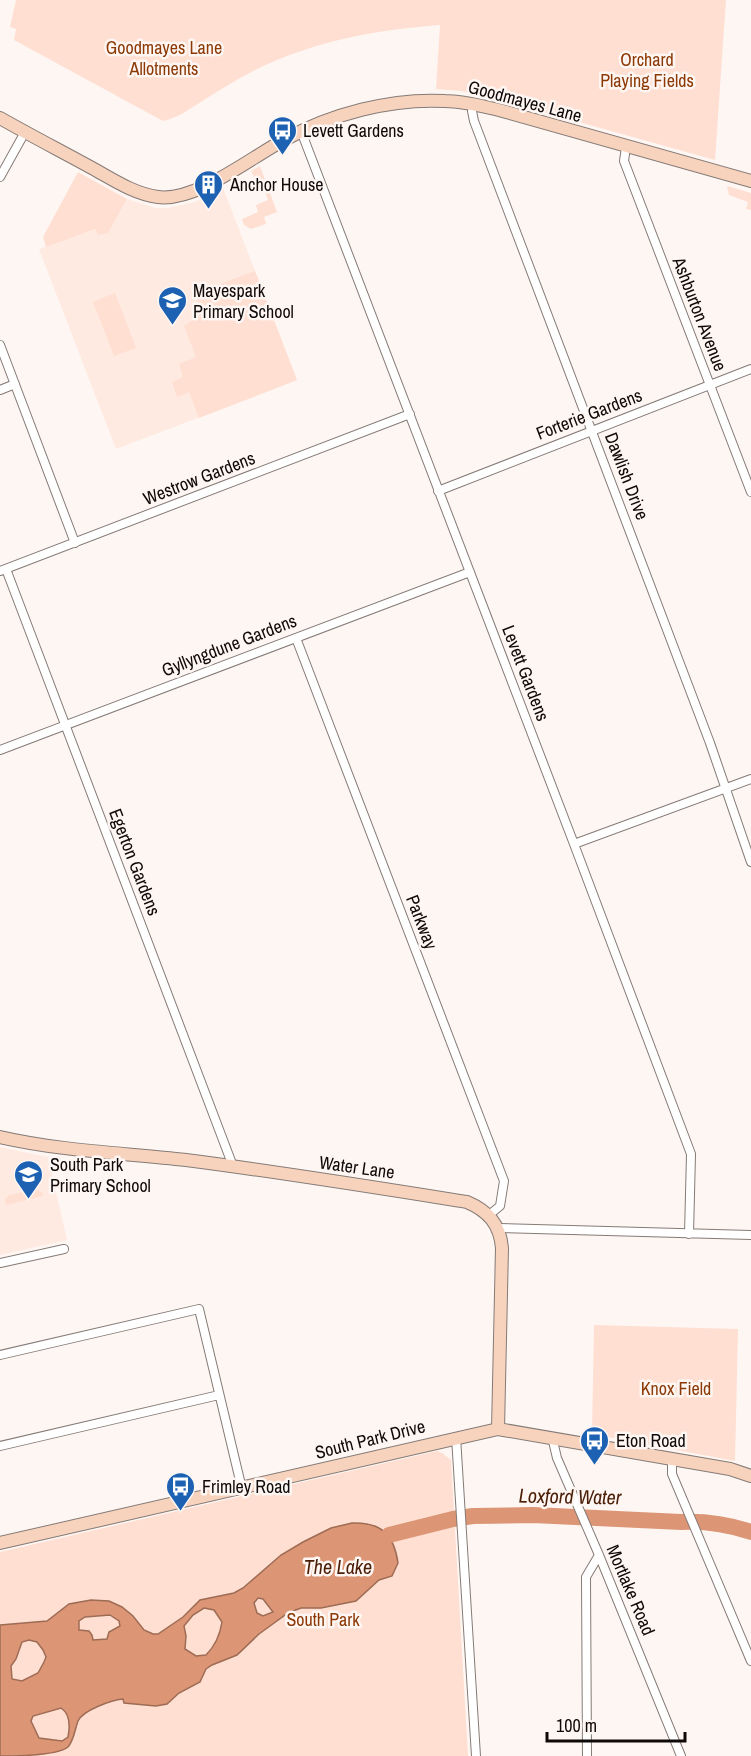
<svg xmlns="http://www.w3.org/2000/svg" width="751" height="1756" font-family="'Archivo Narrow',sans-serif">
  <rect width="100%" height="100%" fill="#fef6f3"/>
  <path fill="#ffeae1" d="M223,188L297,380L116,449L39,249L95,229L108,233L127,199L155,208H168L195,202Z
    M0,1147L48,1157L67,1240L0,1255Z"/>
  <path fill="#fedfd2" d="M16,0H726L715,160L500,100L461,91L436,89L440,25C375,30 314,41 255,70C237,79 220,90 204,100C191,108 178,118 163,121L14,40L16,29L10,27Z
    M260,166L277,212L264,217L266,224L251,229L244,225L242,219L258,212L256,205L268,200L263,186L253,188L256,181L251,171Z
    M78,172L127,199L108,233L98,235L95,229L46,247L43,237Z
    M727,186L751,193V210L746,209L748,202L729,195Z
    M255,271L297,380L199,418L189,392L177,397L172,382L183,377L179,364L196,357L184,326C201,315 202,312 195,293Z
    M115,293L136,348L114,356L93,302Z
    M36,1189L42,1192L43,1196L6,1205L5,1200L9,1195Z
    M594,1325L738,1329L735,1461L592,1434Z
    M437,1451L442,1453L451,1460L468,1756H0V1552Z"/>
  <path fill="#dc9676" stroke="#9e6c55" stroke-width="1.5" fill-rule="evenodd" d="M352,1523C382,1522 394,1535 398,1563L392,1576L379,1580L356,1601L321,1608H301L288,1613L259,1634L237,1655L212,1665L206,1669L200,1682L179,1693L167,1704L156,1706L124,1703L123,1699C112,1700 83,1710 78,1721C75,1729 74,1740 68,1747C57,1756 16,1756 0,1756V1625L47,1621L69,1604L91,1600L109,1601L122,1607L133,1616L144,1630L153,1634H158L183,1617L200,1600L234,1593L243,1588L281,1555L303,1542L331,1528ZM258,1598L263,1599L273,1612L263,1616L257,1613L254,1603ZM204,1608L214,1610L222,1622C220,1635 216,1645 206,1655L196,1656L185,1649L186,1636L184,1626L193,1615ZM110,1615L119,1621L120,1626L109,1632L107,1639L93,1640L92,1635L89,1631L79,1630V1621L85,1617ZM29,1640L37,1642L43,1650L46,1657L44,1662L38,1673L22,1681L12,1679L11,1666L16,1659L22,1642ZM61,1708C70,1714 70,1727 68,1737L62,1741L39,1738L31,1721L33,1716Z"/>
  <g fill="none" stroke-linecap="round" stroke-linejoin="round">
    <path stroke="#dc9676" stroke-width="16" d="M389,1535L453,1519L473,1516L533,1515L681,1522C706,1521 727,1524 751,1532"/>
    <defs>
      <path id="street" d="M473,104L472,111L474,121L710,743L751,862
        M301,131L574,844L691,1154L689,1234
        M626,147L624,161L751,492
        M0,177L25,132
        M0,345L75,543
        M0,390L15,384
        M438,491L751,369
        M6,569L231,1161V1167
        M0,571L410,414
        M296,638L504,1181L500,1206L489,1215
        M0,750L470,572
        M574,844L751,779
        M498,1228L751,1235
        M0,1263L64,1249
        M0,1355L199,1309L242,1489
        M456,1437L476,1756
        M552,1437L557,1458L599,1555L681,1756
        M0,1446L219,1395
        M672,1460V1474L751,1661
        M587,1756L586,1577L599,1555"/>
      <path id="secondary" d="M0,118C30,135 61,151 92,168C112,179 134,194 158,197C196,202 250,158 284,140C331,114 391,98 445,101C464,101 481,106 499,110L751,181
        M0,1137C61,1151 124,1153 186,1160C280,1172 373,1187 467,1202C488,1211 500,1224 502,1248L498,1429
        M0,1543L498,1429L730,1469L751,1476"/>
    </defs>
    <use href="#street" stroke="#857b76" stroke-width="10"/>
    <use href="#secondary" stroke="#857b76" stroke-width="14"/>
    <use href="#street" stroke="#fff" stroke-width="8"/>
    <use href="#secondary" stroke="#f7d3be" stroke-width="12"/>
  </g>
  <defs>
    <symbol id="bus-pin" viewBox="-11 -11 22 30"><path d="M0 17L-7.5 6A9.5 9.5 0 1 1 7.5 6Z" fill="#1d62b2" stroke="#fef6f3"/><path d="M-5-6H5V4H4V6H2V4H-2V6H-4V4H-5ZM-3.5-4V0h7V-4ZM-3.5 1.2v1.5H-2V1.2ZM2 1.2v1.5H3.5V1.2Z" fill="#fff"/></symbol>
    <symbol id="building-pin" viewBox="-11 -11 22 30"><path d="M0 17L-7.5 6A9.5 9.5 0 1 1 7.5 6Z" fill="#1d62b2" stroke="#fef6f3"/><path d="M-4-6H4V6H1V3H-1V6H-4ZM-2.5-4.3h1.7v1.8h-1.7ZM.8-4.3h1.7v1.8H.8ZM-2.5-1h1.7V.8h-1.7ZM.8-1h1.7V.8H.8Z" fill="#fff"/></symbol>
    <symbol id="school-pin" viewBox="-11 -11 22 30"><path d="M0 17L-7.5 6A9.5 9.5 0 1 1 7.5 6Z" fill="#1d62b2" stroke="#fef6f3"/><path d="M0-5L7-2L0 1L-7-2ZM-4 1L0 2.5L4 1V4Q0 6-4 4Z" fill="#fff"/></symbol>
  </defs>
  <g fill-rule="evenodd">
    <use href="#bus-pin" x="266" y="114" width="33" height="45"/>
    <use href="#building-pin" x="192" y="168" width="33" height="45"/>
    <use href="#school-pin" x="156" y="284" width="33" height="45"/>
    <use href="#school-pin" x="12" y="1158" width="33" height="45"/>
    <use href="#bus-pin" x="578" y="1424" width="33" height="45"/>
    <use href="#bus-pin" x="164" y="1470" width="33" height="45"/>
  </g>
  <g text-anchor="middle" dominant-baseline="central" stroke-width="5" stroke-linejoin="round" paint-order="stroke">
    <g font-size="18" fill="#8c3905" stroke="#fef6f3">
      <text x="164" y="47">Goodmayes Lane<tspan x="164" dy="21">Allotments</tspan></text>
      <text x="647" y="59">Orchard<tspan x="647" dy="21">Playing Fields</tspan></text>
      <text x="676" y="1388">Knox Field</text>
      <text x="323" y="1619">South Park</text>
    </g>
    <g font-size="18" fill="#0e0a09" stroke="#fef6f3">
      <text transform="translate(525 101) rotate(15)">Goodmayes Lane</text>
      <text transform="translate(700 314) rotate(69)">Ashburton Avenue</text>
      <text transform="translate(589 414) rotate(-21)">Forterie Gardens</text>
      <text transform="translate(627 476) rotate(69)">Dawlish Drive</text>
      <text transform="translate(199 478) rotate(-21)">Westrow Gardens</text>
      <text transform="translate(229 645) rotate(-21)">Gyllyngdune Gardens</text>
      <text transform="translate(526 673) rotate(69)">Levett Gardens</text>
      <text transform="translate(135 862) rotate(69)">Egerton Gardens</text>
      <text transform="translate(422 922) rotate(69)">Parkway</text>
      <text transform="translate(357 1167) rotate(8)">Water Lane</text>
      <text transform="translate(370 1439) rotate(-14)">South Park Drive</text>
      <text transform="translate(631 1590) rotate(67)">Mortlake Road</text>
    </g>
    <g font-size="18" fill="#0e0a09" stroke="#fef6f3" text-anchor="start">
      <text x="303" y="130">Levett Gardens</text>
      <text x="230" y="184">Anchor House</text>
      <text x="193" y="290">Mayespark<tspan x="193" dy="21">Primary School</tspan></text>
      <text x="50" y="1164">South Park<tspan x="50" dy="21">Primary School</tspan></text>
      <text x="616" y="1440">Eton Road</text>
      <text x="202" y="1486">Frimley Road</text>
    </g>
    <g font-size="20" font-style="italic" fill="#4a1d06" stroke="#fef6f3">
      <text transform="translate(570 1496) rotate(1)">Loxford Water</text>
      <text x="338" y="1566">The Lake</text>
    </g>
  </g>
  <path d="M547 1732v9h138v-9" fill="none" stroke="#0e0a09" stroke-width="3"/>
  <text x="556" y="1732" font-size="18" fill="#0e0a09" stroke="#fef6f3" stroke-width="4.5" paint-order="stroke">100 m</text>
</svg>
